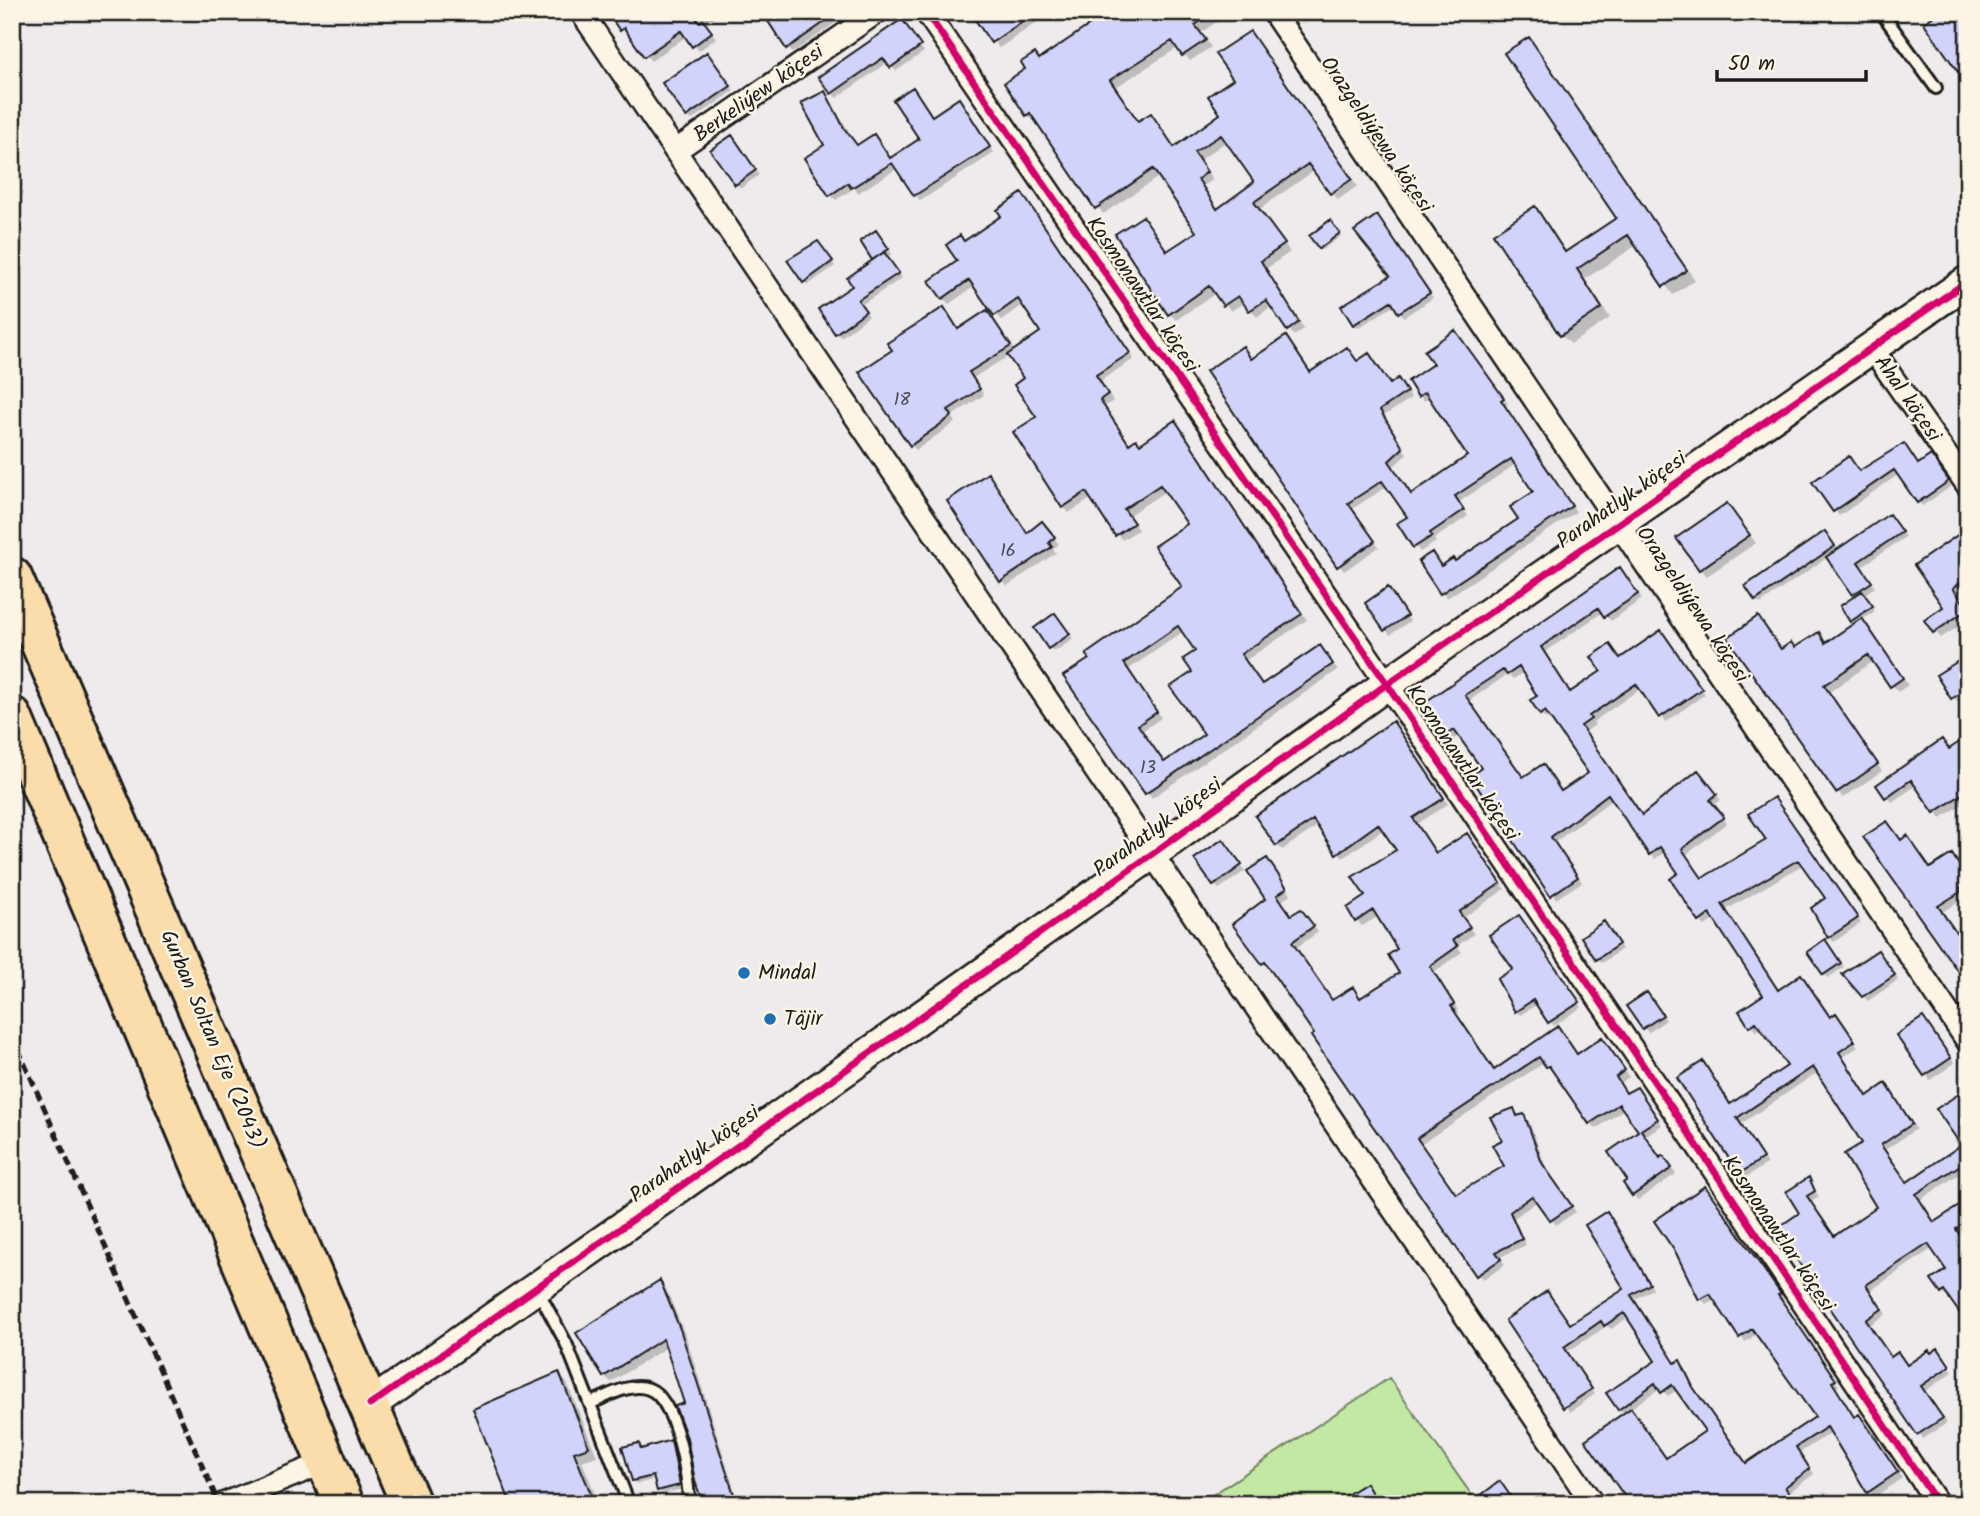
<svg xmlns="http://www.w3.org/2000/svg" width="1980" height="1516" font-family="Kalam,sans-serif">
  <rect width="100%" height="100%" fill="#efebec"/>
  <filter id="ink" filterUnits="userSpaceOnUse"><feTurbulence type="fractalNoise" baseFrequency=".0143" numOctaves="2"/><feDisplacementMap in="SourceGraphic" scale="14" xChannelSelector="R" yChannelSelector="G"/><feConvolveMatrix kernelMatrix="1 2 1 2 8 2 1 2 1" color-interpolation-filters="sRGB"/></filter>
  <g filter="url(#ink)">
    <path fill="#c2e8a3" stroke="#6f8260" stroke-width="2" d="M1389,1378L1478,1504H1199Z"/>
    <path fill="#0003" fill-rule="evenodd" d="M609,12H722L706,24L716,38L699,51L687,36L651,61Z
      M762,12H851L792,53Z
      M972,12H1052L999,48Z
      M1108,12L1229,13L1201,33L1211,47L1190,61L1179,47L1116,87L1139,123L1150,115L1176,149L1222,115L1235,80L1256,40L1357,186L1338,200L1315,170L1260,209L1290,252L1266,269L1304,329L1294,336L1272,306L1257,317L1245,302L1231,311L1216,293L1176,320L1170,314L1142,218L1168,253L1198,232L1160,176L1103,214L1037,120L1034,121L1027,115L1040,61ZM1227,141L1257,183L1219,210L1203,186L1213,180L1200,160Z
      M1968,12V79L1960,71Z
      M906,26L924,52L896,71L888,62L837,98L832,93L821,77Z
      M1529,39L1695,280L1673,295L1637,245L1585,279L1610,318L1571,344L1561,335L1534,208L1567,252L1618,218Z
      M711,59L734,91L692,120L687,116Z
      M913,89L933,117L964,106L994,153L920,201L898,168L858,193L854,188L836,200L830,195L825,93L858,146L874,136L891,160L921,140Z
      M736,142L759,175L741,188L736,184Z
      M1022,195L1134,359L1100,381L1113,401L1104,407L1130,445H1140L1175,422L1307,620L1246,660L1263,686L1320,647L1338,670L1152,798L1066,677L1184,588L1189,525L1166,491L1129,515L1138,530L1122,540L1092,498L1069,513L1064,507L1025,379L1010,355L973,378L984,395L952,416L956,422L916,450L911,445L894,351L959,331L987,312L1015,351L1042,332L1023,305L1001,320L975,286L949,304L943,298L964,243L1004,217ZM1184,631L1198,651L1194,673L1206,735L1165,764L1142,731L1161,718L1129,669Z
      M1381,222L1433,298L1404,317L1395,305L1358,328L1354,324L1393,277Z
      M1330,223L1341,236L1322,250L1311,237Z
      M876,232L892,254L887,257L902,278L861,305L869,316L841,337L836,333L855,287L876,260Z
      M822,247L835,266L808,285L804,281Z
      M1455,332L1508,404L1505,406L1576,512L1447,598L1421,562L1442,567L1455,563L1520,520L1535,493L1516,464L1459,502L1468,516L1434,539L1436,542L1420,552L1399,524L1409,517L1388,486L1352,509L1379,547L1344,571L1316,535L1243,348L1252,360L1311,373L1347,349L1358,363L1369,355L1391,385L1403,386L1411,398L1384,416L1407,454L1393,467L1412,495L1470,457L1430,397L1424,401L1419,395Z
      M1968,412V434L1957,419Z
      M1849,458L1860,472L1935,462L1952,486L1922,506L1899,474L1839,516L1814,482Z
      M988,475L1028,534L1047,529L1059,544L1053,549L1056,553L1007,586L949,502Z
      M1727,505L1756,543L1707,576L1700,569Z
      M1893,520L1905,537L1861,567L1875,587L1863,595L1875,611L1862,620L1908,685L1898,692L1874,661L1829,692L1882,771L1843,798L1794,734L1729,639L1758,618L1782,650L1796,649L1818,635L1827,644L1856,624L1852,620L1857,597L1828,557L1760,604L1756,600L1829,537L1838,551Z
      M1968,530V589L1958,595L1968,609V620L1941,638L1935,631L1946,607Z
      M1620,569L1642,599L1611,621L1603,612L1545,652L1571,694L1661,632L1705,694L1666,722L1641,688L1593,722L1595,725L1585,732L1643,817L1703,778L1721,800L1714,805L1727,823L1686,855L1703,879L1769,841L1778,804L1861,923L1834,942L1829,937L1827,898L1804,864L1726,910L1779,991L1801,976L1831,1019L1841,1020L1858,1047L1843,1057L1868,1097L1886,1085L1891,1090L1916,1129L1885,1150L1908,1184L1960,1148L1954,1140L1957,1137L1968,1090V1168L1920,1200L1935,1224L1968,1202V1229L1959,1235L1968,1248L1963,1252L1950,1296L1947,1298L1942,1293L1948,1271L1933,1248L1870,1291L1886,1314L1870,1325L1892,1358L1908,1366L1931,1355H1943L1953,1372L1925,1391L1947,1423L1923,1439L1802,1213L1808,1179L1819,1197L1811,1202L1835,1237L1879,1208L1865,1144L1818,1072L1741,1124L1767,1164L1746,1177L1741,1172L1708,1069L1731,1105L1790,1067L1762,1027L1756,1031L1751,1026L1766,996L1715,919L1705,926L1700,921L1680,874L1665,852L1655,859L1650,854L1613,799L1555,842L1582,882L1556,899L1483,768L1460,735L1450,742L1445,737L1424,706ZM1524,672L1539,696L1541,714L1546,719L1551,716L1590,773L1562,792L1543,766L1524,779L1469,701L1508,674L1513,679Z
      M1392,594L1410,621L1390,635L1367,603Z
      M1060,620L1073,639L1054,652L1050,648Z
      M1968,657V698L1959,704L1939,676Z
      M1398,729L1448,804L1417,824L1437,854L1472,841L1505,889L1463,918L1474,934L1457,946L1462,952L1434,972L1458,1010L1455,1012L1495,1071L1558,1029L1578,1056L1602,1039L1629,1077L1620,1083L1627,1095H1642L1662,1125L1645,1136L1676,1174L1638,1200L1633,1195L1630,1180L1640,1132L1624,1109L1596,1129L1545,1062L1421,1144L1457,1196L1506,1167L1505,1141L1513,1110L1529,1121L1547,1170L1576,1212L1556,1225L1538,1201L1514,1218L1526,1245L1500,1257L1505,1265L1483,1280L1339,1075L1270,967L1263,963L1267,860L1291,894L1282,901L1292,916H1306L1318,932L1296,948L1333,1002L1361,999L1402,974L1400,950L1379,916L1362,926L1357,921L1367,897L1399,850L1384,829L1343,858L1319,825L1282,850L1277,845Z
      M1950,751H1968V801L1941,818L1917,785L1892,802L1886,796Z
      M1901,841L1931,869L1952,856L1956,860L1968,853V896L1942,912L1959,937L1968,931V972L1964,975L1958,969Z
      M1227,845L1245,871L1219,889L1215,885Z
      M1523,921L1582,1007L1554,1026L1538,1004L1520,1015L1516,1011L1515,970Z
      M1608,928L1622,949L1602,963L1597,959Z
      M1828,945L1844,967L1828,978L1824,974Z
      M1882,957L1898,980L1868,1001L1863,996Z
      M1651,998L1666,1020L1648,1033L1629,1006Z
      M1923,1019L1955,1063L1930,1080L1899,1036Z
      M1710,1193L1785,1299L1782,1301L1839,1386L1836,1388L1855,1418L1863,1421L1902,1478L1879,1494L1887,1504H1868L1875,1499L1832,1432L1799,1453L1814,1474L1788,1493L1796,1504H1631L1625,1414L1619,1409L1657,1361L1629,1317L1611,1329L1607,1326L1567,1352L1595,1394L1570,1412L1507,1321L1571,1326L1626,1290L1607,1214L1653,1289L1634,1300L1676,1365L1680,1362L1685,1367L1697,1394L1746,1464L1818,1418L1757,1334L1745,1342L1715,1299L1706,1304L1702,1300L1719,1292ZM1660,1388L1668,1396L1678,1389L1707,1431L1667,1459L1630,1409Z
      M660,1283L666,1289L686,1337L739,1504H705L686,1404L667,1347L611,1382L604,1376Z
      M558,1374L567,1383L597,1456L582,1461L599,1504H513Z
      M670,1442L682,1489L662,1494L656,1479L637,1484L633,1480L639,1445L643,1450Z
      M1370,1490L1377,1501L1373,1504H1335Z
      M1968,1490V1504H1966L1960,1495Z"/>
    <path fill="#d1d3fb" stroke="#1c1c1c" stroke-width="2" fill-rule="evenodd" d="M607,12H692L699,22L703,20L712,32L692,47L681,31L644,57L624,28L620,31Z
      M762,12H839L786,49Z
      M970,12H1036L991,43Z
      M1109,12H1215L1195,25L1206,40L1182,56L1172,41L1110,80L1138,121L1151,113L1174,147L1220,114L1208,96L1233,79L1215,54L1250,31L1352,179L1330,194L1308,164L1254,202L1285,244L1261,261L1299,322L1287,331L1266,300L1249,311L1238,296L1223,306L1209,286L1168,315L1115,234L1143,216L1167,251L1196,232L1153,169L1095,209L1030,113L1026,116L1004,83L1025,69L1021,62L1035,53L1039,59ZM1221,135L1254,182L1217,209L1198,179L1207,172L1194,152Z
      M1939,12H1968V65L1958,72L1924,23Z
      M902,19L921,46L890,68L883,58L831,94L818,77Z
      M1529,37L1687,270L1663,287L1628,235L1577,269L1602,308L1560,336L1493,234L1535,206L1565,252L1616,218L1504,53Z
      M707,52L731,86L686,117L662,83Z
      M913,87L932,116L959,98L990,147L914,196L892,163L851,188L848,183L829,196L804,158L824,145L801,103L825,91L844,128L857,145L874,134L890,158L919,139L893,100Z
      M732,135L756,170L735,185L710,150Z
      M1022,193L1130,353L1096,375L1108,394L1100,400L1129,444L1136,439L1140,444L1175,420L1302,614L1241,654L1262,684L1320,645L1333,664L1145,794L1063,676L1089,659L1086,654L1182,587L1154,546L1187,524L1160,485L1124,509L1134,523L1115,536L1086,492L1062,508L1013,432L1036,417L1014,385L1023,378L1007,355L1040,332L1018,299L994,316L969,280L942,299L929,281L957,261L946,245L960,235L964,241L1001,216L997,210ZM1178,626L1195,651L1183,659L1192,672L1170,687L1204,734L1164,762L1138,725L1157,712L1124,663Z
      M1377,215L1430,293L1398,313L1391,301L1353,325L1341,306L1390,276L1354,231Z
      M1330,220L1340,233L1319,249L1309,236Z
      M876,230L889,249L872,260L860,241Z
      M818,241L833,261L803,283L787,260Z
      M884,252L899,273L858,300L866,311L835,334L818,309L852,286L847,278Z
      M944,307L958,329L987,310L1011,346L969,372L980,389L948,410L952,416L910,446L859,372L892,350L887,343Z
      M1455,330L1504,398L1501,400L1572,506L1440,594L1418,561L1432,552L1441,566L1453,558L1455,561L1518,519L1510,507L1533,492L1511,459L1455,496L1464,510L1430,533L1432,536L1413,548L1397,523L1407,517L1382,481L1348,503L1375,541L1337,567L1206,371L1243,346L1251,359L1286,336L1310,372L1347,347L1357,361L1369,353L1390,384L1398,378L1407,392L1380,410L1403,448L1389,461L1411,494L1467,456L1425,392L1418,397L1408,381L1433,364L1424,351Z
      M1904,443L1918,464L1931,455L1949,481L1917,503L1894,470L1833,512L1812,482L1849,456L1859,471Z
      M988,473L1027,533L1042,521L1055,537L1049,543L1052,547L1000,582L947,501Z
      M1727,503L1750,535L1699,570L1676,538Z
      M1889,514L1902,532L1858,562L1872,582L1852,595L1826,557Z
      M1968,528V578L1953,588L1968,609L1933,633L1924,620L1943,607L1914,565Z
      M1825,531L1835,546L1755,601L1745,586Z
      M1620,567L1638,594L1604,617L1598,608L1541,647L1570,692L1601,671L1591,657L1610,644L1620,658L1661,630L1702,689L1659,718L1636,684L1589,716L1591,719L1581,726L1642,815L1698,770L1717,794L1710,800L1724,817L1682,849L1702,878L1766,840L1748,814L1774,797L1858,918L1828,938L1811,908L1825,898L1798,860L1722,904L1778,990L1801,974L1830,1017L1836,1013L1855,1041L1839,1052L1867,1096L1886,1083L1912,1124L1881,1145L1907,1182L1961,1145L1936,1109L1968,1088V1160L1916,1194L1934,1222L1968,1200V1221L1956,1229L1964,1242L1959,1246L1968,1259V1325L1944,1291L1941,1294L1931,1280L1946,1270L1928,1244L1866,1285L1882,1309L1866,1320L1891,1357L1898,1352L1907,1365L1929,1350L1931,1353L1938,1348L1950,1366L1921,1386L1943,1418L1917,1435L1776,1229L1799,1213L1786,1192L1809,1177L1815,1191L1807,1196L1834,1236L1876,1207L1844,1154L1862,1143L1813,1067L1737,1118L1763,1158L1739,1174L1677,1078L1703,1061L1730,1104L1787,1066L1756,1022L1749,1027L1739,1011L1763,995L1710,914L1699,922L1670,879L1678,873L1660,847L1649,855L1608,794L1551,837L1578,877L1550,896L1470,776L1481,768L1454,730L1443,738L1421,705ZM1519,667L1537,696L1530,700L1540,715L1545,711L1588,773L1561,791L1543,764L1523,777L1465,695L1503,670L1507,675Z
      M1388,587L1407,616L1384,631L1365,603Z
      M1862,591L1873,606L1850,622L1840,606Z
      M1055,613L1070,634L1048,649L1034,628Z
      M1758,616L1781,649L1791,642L1795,647L1819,632L1825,643L1862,618L1903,678L1890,687L1868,655L1824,685L1878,764L1836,793L1727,638Z
      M1968,655V689L1951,699L1936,675Z
      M1393,721L1444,798L1413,818L1436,853L1467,833L1501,883L1459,912L1470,927L1453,940L1458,946L1430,966L1454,1004L1451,1006L1494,1070L1558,1026L1577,1054L1602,1037L1625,1070L1616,1077L1626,1093L1637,1087L1658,1119L1641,1130L1660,1158L1663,1155L1672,1168L1632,1196L1623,1183L1627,1180L1608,1152L1638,1131L1619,1104L1589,1124L1549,1066L1546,1067L1539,1057L1417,1138L1456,1194L1504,1166L1492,1145L1502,1140L1490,1117L1514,1108L1517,1116L1524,1114L1542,1163L1572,1206L1550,1221L1532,1196L1510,1212L1522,1239L1496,1252L1501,1259L1476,1276L1311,1036L1314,1034L1265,962L1262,964L1232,924L1265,899L1247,871L1267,858L1287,888L1277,895L1291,915L1301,909L1314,926L1292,942L1332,1000L1353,987L1360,998L1399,973L1388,955L1397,949L1373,910L1355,922L1347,908L1365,896L1352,877L1396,850L1378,824L1336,854L1313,820L1276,846L1255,816Z
      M1942,739L1949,749L1961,741L1968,751V790L1934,813L1911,780L1885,798L1876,785Z
      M1887,821L1901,840L1907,835L1930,868L1952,854L1968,879V883L1960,888L1962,891L1938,906L1958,935L1968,929V962L1957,970L1863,837Z
      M1223,839L1242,865L1213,886L1194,859Z
      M1519,915L1580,1002L1548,1023L1533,1000L1515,1012L1497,979L1513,969L1489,935Z
      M1604,921L1619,944L1596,960L1581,937Z
      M1825,939L1841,963L1823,975L1807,952Z
      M1878,950L1895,975L1862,997L1842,974Z
      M1647,992L1663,1015L1642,1029L1626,1006Z
      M1923,1017L1951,1058L1924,1076L1896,1035Z
      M1705,1186L1781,1294L1778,1295L1836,1380L1832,1382L1854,1417L1859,1414L1898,1472L1867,1493L1827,1427L1796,1447L1810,1469L1785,1487L1796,1504H1630L1585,1440L1631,1408L1666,1458L1705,1431L1672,1385L1661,1393L1655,1383L1618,1410L1606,1393L1655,1361L1624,1313L1604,1326L1601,1321L1564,1347L1592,1389L1563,1408L1505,1320L1547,1291L1570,1324L1624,1289L1585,1225L1607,1211L1650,1284L1631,1295L1675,1363L1680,1360L1693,1387L1746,1463L1815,1417L1752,1329L1739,1338L1710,1294L1699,1300L1676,1253L1654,1221Z
      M660,1280L680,1329L737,1504H703L695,1481L687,1438L675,1406L684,1403L663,1339L603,1377L576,1333Z
      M559,1372L589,1447L574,1452L593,1499L581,1504H511L473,1409Z
      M671,1440L680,1485L657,1491L653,1476L632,1481L622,1447L639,1443L641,1449Z
      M1500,1481L1516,1504H1469Z
      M1366,1483L1374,1497L1362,1504H1332Z"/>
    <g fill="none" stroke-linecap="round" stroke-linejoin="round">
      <defs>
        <path id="lane" d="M1881,12L1936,88
          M538,1291L566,1343L629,1504
          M591,1403C608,1396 630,1382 649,1389C676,1399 689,1478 689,1504"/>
        <path id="street" d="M581,12L1593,1504
          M926,12L1387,684L1938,1504
          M1273,12L1968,1042
          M675,151L877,12
          M1871,347L1968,486
          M223,1504L326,1462"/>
        <path id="secondary" d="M370,1405L1152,854L1387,684L1968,281"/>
        <path id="highway" d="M12,577L411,1504
          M12,717L344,1504"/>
      </defs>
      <use href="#lane" stroke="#1c1c1c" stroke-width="16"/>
      <use href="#street" stroke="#1c1c1c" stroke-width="26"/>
      <use href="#secondary" stroke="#1c1c1c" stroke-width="35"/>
      <use href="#highway" stroke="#1c1c1c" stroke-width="44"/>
      <use href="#lane" stroke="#fcf5e5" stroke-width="10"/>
      <use href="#street" stroke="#fcf5e5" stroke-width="21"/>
      <use href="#secondary" stroke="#fcf5e5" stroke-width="30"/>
      <use href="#highway" stroke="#faddab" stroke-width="38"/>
      <path stroke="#1c1c1c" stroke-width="5" stroke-dasharray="10 5" stroke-linecap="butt" d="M12,1035L219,1504"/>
      <defs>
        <path id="cycleway" d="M926,12L1387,684L1938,1504
          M370,1405L1152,854L1387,684L1968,281"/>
      </defs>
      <use href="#cycleway" stroke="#fcf5e5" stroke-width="11"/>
      <use href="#cycleway" stroke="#d6006c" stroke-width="7"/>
    </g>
  </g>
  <g fill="#1f6fb2" stroke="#fcf5e5" stroke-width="2.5">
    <circle cx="744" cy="973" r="7"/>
    <circle cx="770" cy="1019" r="7"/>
  </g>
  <g text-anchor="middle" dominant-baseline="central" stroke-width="5" stroke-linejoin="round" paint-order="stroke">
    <g font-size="18" fill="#494a54">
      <text x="902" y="400">18</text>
      <text x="1008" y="551">16</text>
      <text x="1148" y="768">13</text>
    </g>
    <g font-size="21" fill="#1c1c1c" stroke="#fcf5e5">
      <text transform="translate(759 94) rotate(-35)">Berkeliýew köçesi</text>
      <text transform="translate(1376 135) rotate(56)">Orazgeldiýewa köçesi</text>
      <text transform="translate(1142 295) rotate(56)">Kosmonawtlar köçesi</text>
      <text transform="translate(1907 399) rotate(55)">Ahal köçesi</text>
      <text transform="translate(1622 501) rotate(-35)">Parahatlyk köçesi</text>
      <text transform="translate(1692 605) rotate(56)">Orazgeldiýewa köçesi</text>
      <text transform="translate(1462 763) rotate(56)">Kosmonawtlar köçesi</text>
      <text transform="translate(1158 828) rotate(-36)">Parahatlyk köçesi</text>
      <text transform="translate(212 1040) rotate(67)">Gurban Soltan Eje (2043)</text>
      <text transform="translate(695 1155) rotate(-35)">Parahatlyk köçesi</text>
      <text transform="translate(1778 1234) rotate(56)">Kosmonawtlar köçesi</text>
    </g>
    <g font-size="21" fill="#1c1c1c" stroke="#fcf5e5" text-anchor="start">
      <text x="758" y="973">Mindal</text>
      <text x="784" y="1019">Täjir</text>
    </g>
  </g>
  <rect width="1980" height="1516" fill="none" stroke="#fcf5e5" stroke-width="42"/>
  <rect x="21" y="21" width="1938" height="1474" fill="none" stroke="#1c1c1c" stroke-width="2.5" filter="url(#ink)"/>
  <path d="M1717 70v10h149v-10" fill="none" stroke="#1c1c1c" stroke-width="3.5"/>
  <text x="1728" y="70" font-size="21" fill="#1c1c1c" stroke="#fcf5e5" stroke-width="5" paint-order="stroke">50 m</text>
</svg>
